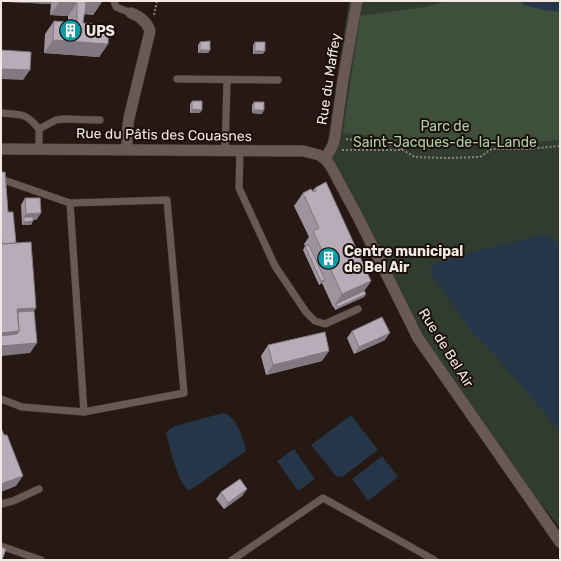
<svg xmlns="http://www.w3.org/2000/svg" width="561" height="561" font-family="Rubik,sans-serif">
  <rect width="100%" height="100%" fill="#261812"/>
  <path fill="#303c2f" d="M349,1H560V528L485,435L432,359L325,159Z"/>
  <path fill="#3e503c" d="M448,1H560V140L519,144L410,146C389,136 366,135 343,133L360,16L425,7Z"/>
  <path fill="#243648" d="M520,1H560V12L544,10L524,5Z
    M544,235L560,243V431L487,346L471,331L431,273V266L437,263L475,251Z
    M223,413C237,416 242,437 246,448V451L192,489L188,490L182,483L179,476L175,466L166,434C168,429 171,428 175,426Z
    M351,415L378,450L342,477L336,476L311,445Z
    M294,449L315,479L298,491L277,461Z
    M382,456L398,477L368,501L352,479Z"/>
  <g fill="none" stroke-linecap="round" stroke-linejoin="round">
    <defs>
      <path id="service" d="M114,1L116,7L131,13
        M177,79L278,80
        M1,113C22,115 25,112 39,129V149
        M39,129L56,120L63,119L100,120
        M225,151L227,80
        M240,151L239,188L275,266L306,312L315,321L325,324L358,309
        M1,179L70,203L167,200L184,393L84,412L22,407L1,399
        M70,203L84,412
        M1,504L13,501L39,489
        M1,546L41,560
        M232,560L323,498L420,552L434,560"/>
      <path id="minor" d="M1,149L303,151L319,155L325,159L330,165L359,219L418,338L560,542
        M127,150V133L129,118L150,31C147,22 139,16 131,13
        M325,159L333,145L335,137L343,80L357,1"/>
    </defs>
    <use href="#service" stroke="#3c322f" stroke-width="8"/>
    <use href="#minor" stroke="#3c322f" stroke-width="12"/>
    <path stroke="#8d807b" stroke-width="2" stroke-dasharray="2 2" stroke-linecap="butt" d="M154,15L157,1
      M346,139L368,142L377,141L385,143L402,149
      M342,150H403L415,157L447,158L480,157L492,149H527L560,146"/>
    <use href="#service" stroke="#695952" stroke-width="7"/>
    <use href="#minor" stroke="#695952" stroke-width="11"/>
  </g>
  <path fill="#a0939e" d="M9,1H102L93,15L85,14L84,17L83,23L108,44L99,57L44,53L45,34L54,21L68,22V16L50,15L51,4L9,2Z
    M200,42L210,50L208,53H198V45Z
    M255,42L263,54H253V45Z
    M192,101L200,113H190V104Z
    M254,102L262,114L252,113V105Z
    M315,188L371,281L364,291L366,294L364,297L335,310L334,307H333L322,283L319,285L303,250L305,246L304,244L309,237L294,206L303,193L312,191Z
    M25,198L41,213L36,220H33L31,225H22L21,205Z
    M352,331L385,340L354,354L347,338Z
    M268,345L322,361L266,375L261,356Z
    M247,489L242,496L224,509L216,499L221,492Z"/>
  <path fill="#827881" d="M9,1H53L51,4L9,2Z
    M86,1L102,2L93,15L85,14L76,27Z
    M59,2L77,3L68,16L50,15Z
    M53,40L108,44L99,57L44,53Z
    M200,50H210L208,53H198Z
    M255,51H265L263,54H253Z
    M1,69L30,70L23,80L1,79Z
    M192,109L202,110L200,113H190Z
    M254,110H264L262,114L252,113Z
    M41,213L36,220H24V217L21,220L26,214Z
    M33,221L31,225H22L24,222Z
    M325,280L322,283L319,285L321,281Z
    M371,281L362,294L336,304L333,307L342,294Z
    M366,294L364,297L335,310L338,307Z
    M36,308L27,321L16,322L17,309Z
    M19,331L10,344L1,345V333Z
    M390,333L385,340L354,354L359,347Z
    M37,343L30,353L1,356V346Z
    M329,351L322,361L266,375L273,365Z
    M23,476L16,486L1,492V484Z
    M247,489L242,496L224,509L228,503Z"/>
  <path fill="#baabb8" stroke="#827881" d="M59,1H86L85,14H84L83,23L109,25L108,44L53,40L54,21L77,23V3L59,2Z
    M210,41V50H200V42Z
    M255,42H265V51H255Z
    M1,50L31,52L30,70L1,69Z
    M192,101H202V110L192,109Z
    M254,102H264V110H254Z
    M1,172H5L8,212H13L16,243L2,244L1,228Z
    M326,182L371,281L342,294L313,231L319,228L303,193L311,189L313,192L316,191L315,188Z
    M25,198H40L41,213L26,214Z
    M24,217H33V221L24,222Z
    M31,242L36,308L17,309L19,331L1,333V244Z
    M309,245L325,280L321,281L305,246Z
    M364,291L366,294L338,307L336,304Z
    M34,311L37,343L1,346V336L17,334L19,331L18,312Z
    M382,317L390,333L359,347L352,331Z
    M325,332L329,351L273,365L268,345Z
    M1,428L4,435H7L23,476L1,484Z
    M240,479L247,489L228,503L221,492Z
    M1,547L6,549L2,560H1Z"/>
  <defs>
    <symbol id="building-disc" viewBox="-11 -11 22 22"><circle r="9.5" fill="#0f9aa8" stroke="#1c0f0a"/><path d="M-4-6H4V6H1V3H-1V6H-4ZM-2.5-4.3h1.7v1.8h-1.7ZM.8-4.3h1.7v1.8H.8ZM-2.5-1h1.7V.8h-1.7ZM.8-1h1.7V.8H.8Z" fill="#fff"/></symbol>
  </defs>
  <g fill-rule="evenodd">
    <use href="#building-disc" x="58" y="18" width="25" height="25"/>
    <use href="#building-disc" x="316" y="246" width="25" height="25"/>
  </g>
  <g text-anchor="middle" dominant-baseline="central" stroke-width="4" stroke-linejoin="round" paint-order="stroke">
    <g font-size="14" font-weight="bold" fill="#f3e8e4" stroke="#1c0f0a" text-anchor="start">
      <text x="86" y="31">UPS</text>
      <text x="344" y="251">Centre municipal<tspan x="344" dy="16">de Bel Air</tspan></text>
    </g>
    <g font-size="14" fill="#f3e8e4" stroke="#1c0f0a">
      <text transform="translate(329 79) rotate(-81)">Rue du Maffey</text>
      <text transform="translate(164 135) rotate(1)">Rue du Pâtis des Couasnes</text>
      <text transform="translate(446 348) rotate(58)">Rue de Bel Air</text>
    </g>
    <g font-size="14" fill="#abd0a5" stroke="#1c0f0a">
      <text x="445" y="126">Parc de<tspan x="445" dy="16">Saint-Jacques-de-la-Lande</tspan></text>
    </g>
  </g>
  <rect width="561" height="561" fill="none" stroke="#f3e8e4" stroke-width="4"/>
</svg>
